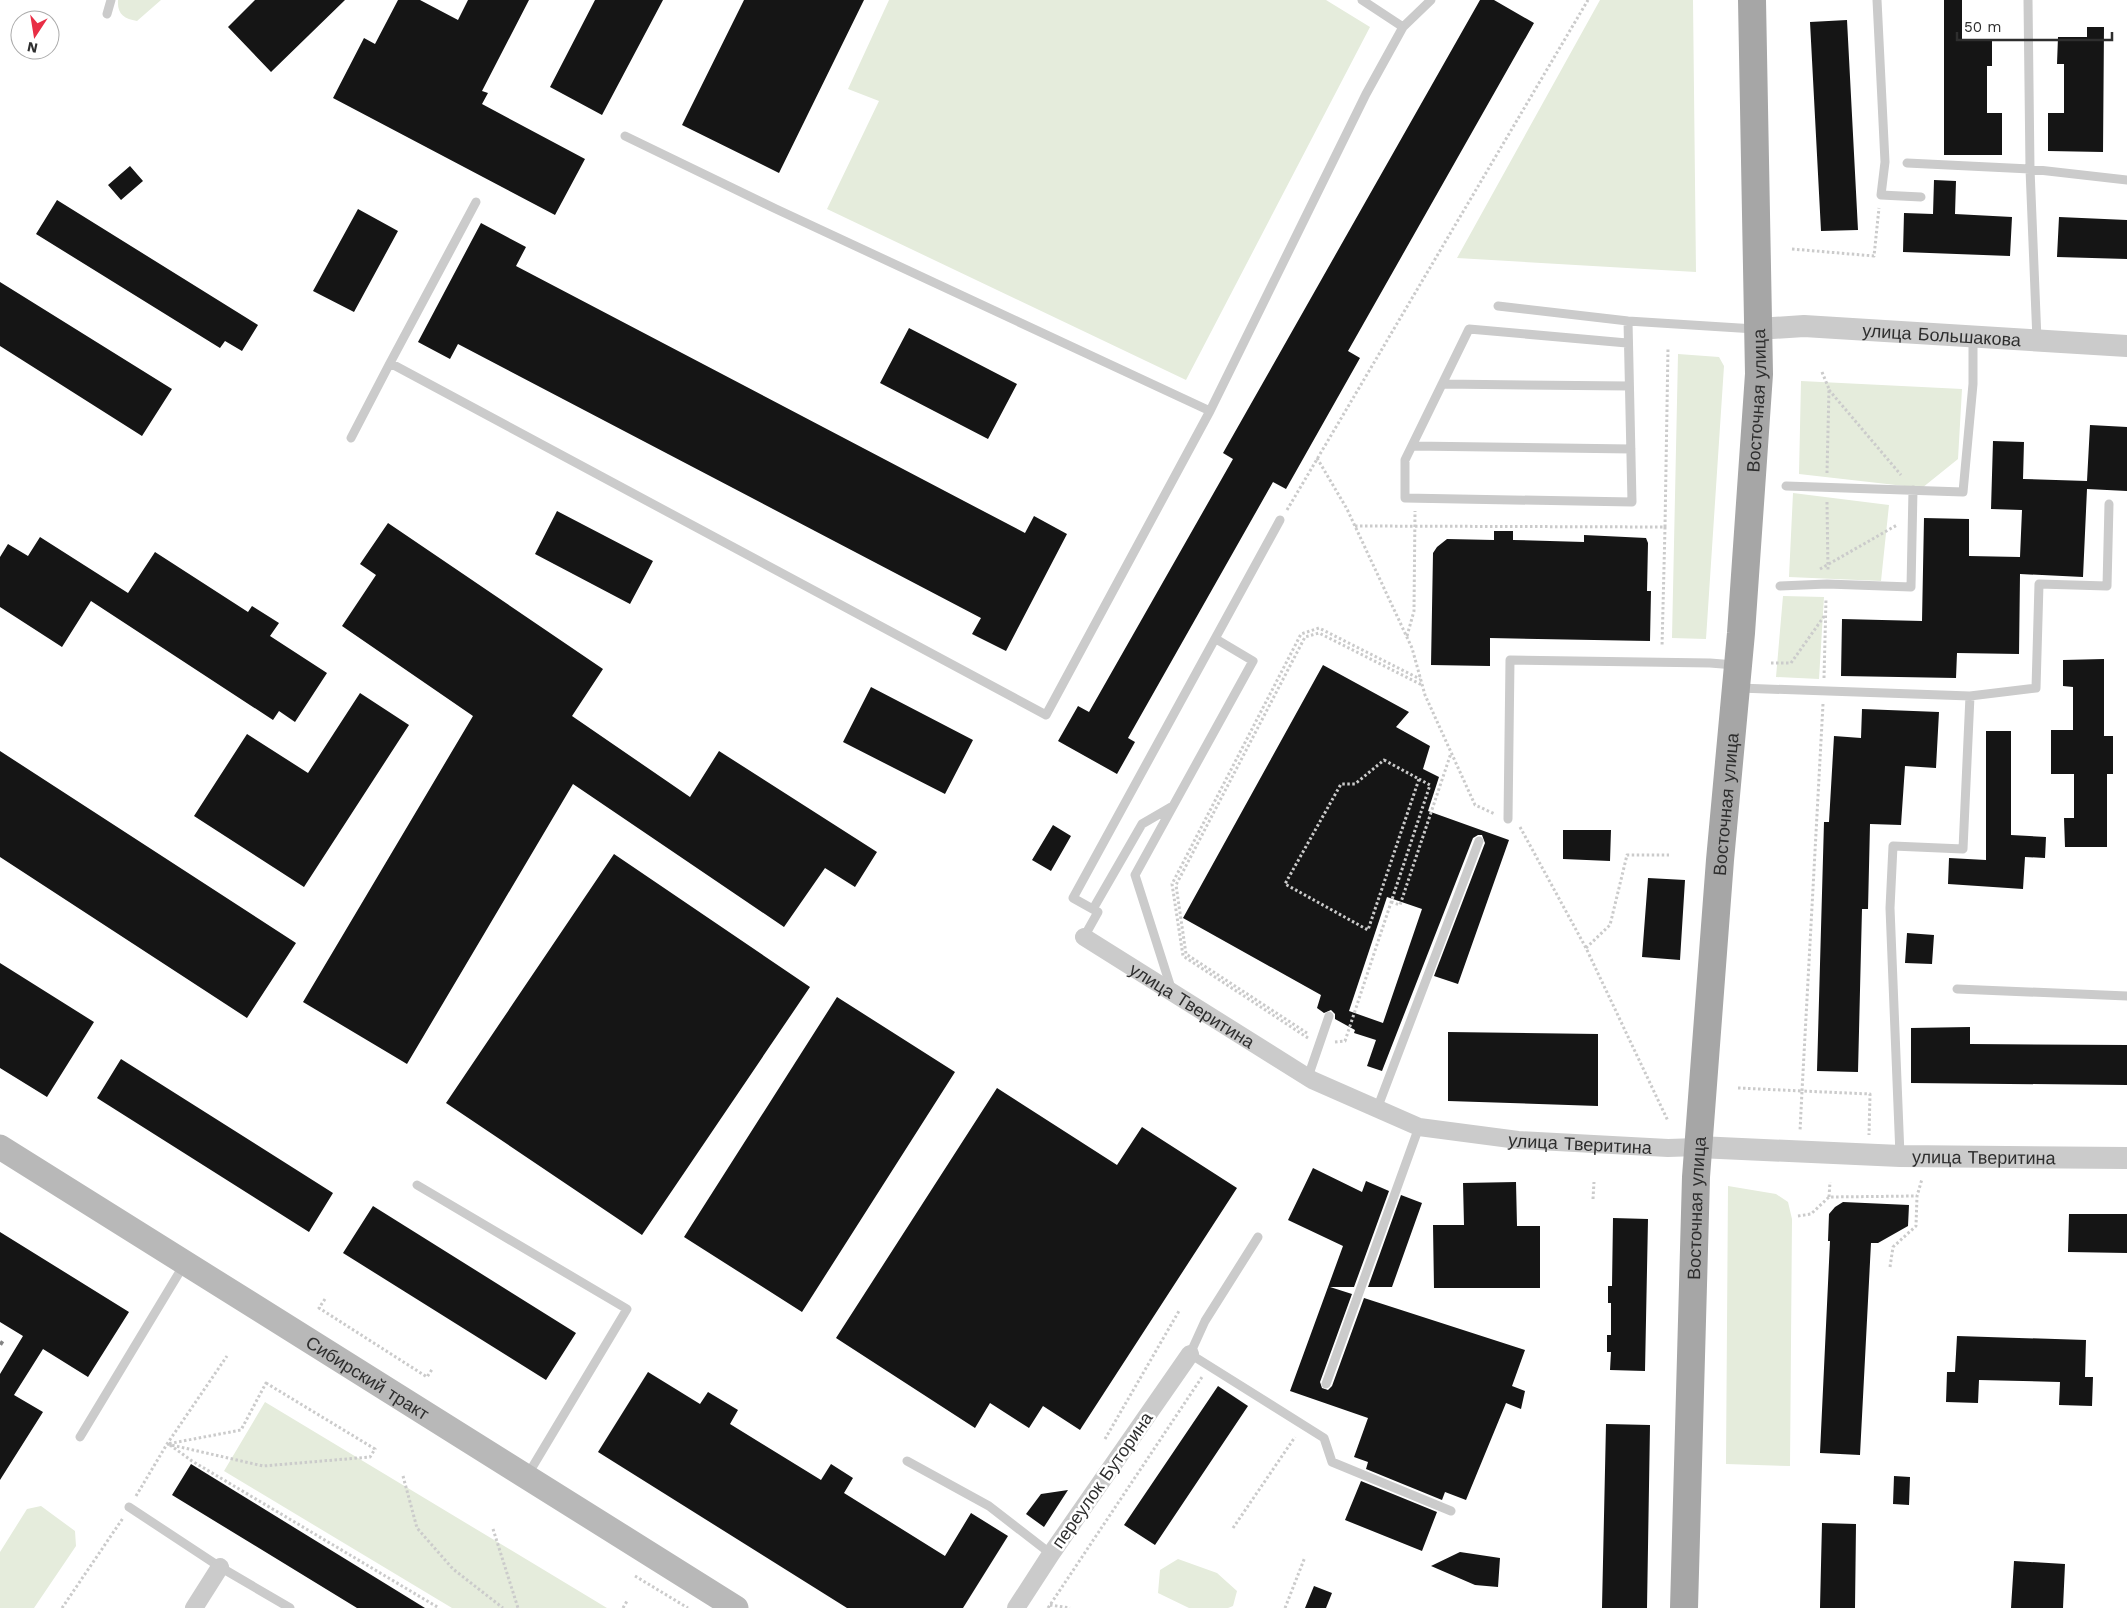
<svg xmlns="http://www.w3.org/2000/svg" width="2127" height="1608" font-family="'Work Sans',sans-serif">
  <rect width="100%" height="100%" fill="#fff"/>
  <path fill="#e5ecdc" d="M118,0H161L137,21C124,19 117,14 118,0Z
    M889,0H1326L1370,27L1186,380L827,209L879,101L848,89Z
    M1600,0H1693L1696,272L1457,258Z
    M1678,354L1719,357L1724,366L1706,639L1672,638Z
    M1801,381L1962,389L1958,459L1922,488L1799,474Z
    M1793,493L1889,505L1881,581L1789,577Z
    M1783,596L1824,597L1819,679L1776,677Z
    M1728,1186L1776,1194L1788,1202L1792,1219L1790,1466L1726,1464Z
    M265,1402L607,1608H452L224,1471Z
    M41,1506L75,1531L76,1546L34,1608H0V1552L27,1509Z
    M1178,1559L1217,1573L1237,1591L1233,1606L1228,1608H1189L1158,1593L1160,1570Z"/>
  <path fill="#151515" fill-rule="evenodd" d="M255,0H345L271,72L228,27Z
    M398,0H420L458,20L468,0H529L482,91L488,93L482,104L585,159L555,215L333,98L364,38L375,44Z
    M595,0H663L602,115L550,87Z
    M744,0H864L779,173L682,125Z
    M1480,0H1494L1534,23L1348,351L1360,358L1286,489L1273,482L1128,738L1135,742L1117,774L1058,741L1078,706L1089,712L1233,459L1223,453Z
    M1944,0H1962V40L1992,39V66H1987V113H2002V155H1944Z
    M1847,20L1858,230L1821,231L1810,22Z
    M2087,27H2104L2103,152L2048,151V113H2064V64H2057L2058,37H2087Z
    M130,166L143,181L121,200L108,185Z
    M1934,180L1956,181L1955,214L2012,217L2010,256L1903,252L1904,213L1933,214Z
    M57,200L258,325L242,351L225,341L220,348L36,234Z
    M358,209L398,231L354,312L313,291Z
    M2059,217L2127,220V259L2057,257Z
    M481,223L526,247L516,266L1025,533L1034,516L1067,534L1006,651L972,634L981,618L458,344L450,359L418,342Z
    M0,282L172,389L142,436L0,346Z
    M909,328L1017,384L988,439L880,383Z
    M2090,425L2127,427V491L2087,489L2083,577L2020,574L2019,654L1957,653L1956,678L1841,676L1842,619L1922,621L1924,518L1969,519V556L2020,557L2022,510L1991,509L1993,441L2024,442L2023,479L2087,481Z
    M557,511L653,561L630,604L535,554Z
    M388,523L603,669L572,716L690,797L719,751L877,852L855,887L825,868L784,927L573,784L407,1064L303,1002L473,716L342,626L376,575L360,564Z
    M1494,531H1513V540L1584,542V535L1646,538L1648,543L1647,591H1651L1650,641L1490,638V666L1431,665L1433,553L1437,547L1447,539L1494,540Z
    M40,537L128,593L155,552L248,612L252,606L279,623L270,636L327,673L295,722L279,711L273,720L91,601L62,647L0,607V557L8,544L28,556Z
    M2104,659V736H2113V774H2107V847H2065L2064,818H2074V774H2051V730H2073V687L2063,686V660Z
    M1323,665L1409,712L1396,727L1430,746L1423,769L1439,777L1428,811L1509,840L1458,984L1434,976L1485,843L1482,835H1478L1473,838L1382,1071L1367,1066L1376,1040L1354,1033L1355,1030L1335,1019V1014L1331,1010L1324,1013L1317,1008L1321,995L1183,918ZM1387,897L1422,909L1383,1023L1349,1011Z
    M871,687L973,740L945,794L843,742Z
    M360,693L409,725L304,887L194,816L247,734L308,773Z
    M1862,709L1939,712L1936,768L1905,766L1901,825L1870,824L1868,909H1862L1858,1072L1817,1071L1824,822H1829L1834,736L1861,738Z
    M1986,731H2011V835L2046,837L2045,858L2025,857L2023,889L1948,884L1949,858L1986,860Z
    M0,751L296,943L247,1018L0,857Z
    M1053,825L1071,836L1051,871L1032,860Z
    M1563,830H1611L1610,861L1563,859Z
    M614,854L810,987L642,1235L446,1103Z
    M1648,878L1685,880L1680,960L1642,957Z
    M1907,933L1934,935L1932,964L1905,963Z
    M0,963L94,1022L47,1097L0,1068Z
    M837,997L955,1072L802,1312L684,1237Z
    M1970,1027V1044L2127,1045V1085L1911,1083V1028Z
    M1448,1032L1598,1034V1106L1448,1101Z
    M121,1059L333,1193L309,1232L97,1098Z
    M997,1088L1117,1165L1142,1127L1237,1188L1080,1430L1043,1406L1029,1428L990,1403L975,1428L836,1338Z
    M1313,1168L1362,1192L1366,1181L1389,1191L1354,1287H1330L1352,1294L1320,1382L1322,1388L1328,1390L1332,1386L1364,1298L1525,1350L1512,1386L1525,1391L1521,1409L1506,1403L1466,1500L1445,1492L1442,1500L1366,1469L1368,1462L1354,1457L1368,1418L1290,1391L1343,1246L1288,1220Z
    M1516,1182L1517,1226H1540V1288H1434L1433,1225H1464L1463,1183Z
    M1401,1195L1422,1203L1392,1287H1368Z
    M1843,1202L1909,1205L1908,1226L1878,1243H1871L1860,1455L1820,1453L1830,1241H1828L1829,1214L1835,1207Z
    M373,1206L576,1333L546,1380L343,1253Z
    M2069,1214H2127V1253L2068,1252Z
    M1613,1218L1648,1219L1645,1371L1610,1370L1611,1352H1607V1335H1611V1303H1608V1286H1612Z
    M0,1232L129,1312L88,1377L43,1349L14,1395L43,1412L0,1480V1374L23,1336L0,1322Z
    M1957,1336L2086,1340L2085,1377H2093L2092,1406L2059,1405L2060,1382L1979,1380L1978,1403L1946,1402L1947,1372H1955Z
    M648,1372L700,1404L708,1392L738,1410L730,1424L821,1480L831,1464L853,1478L844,1493L945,1556L971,1513L1008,1536L963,1608H847L598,1452Z
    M1218,1386L1248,1406L1155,1545L1124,1525Z
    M1606,1424L1650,1425L1647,1608H1602Z
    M191,1464L425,1608H357L172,1495Z
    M1894,1476L1910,1477L1909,1505L1893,1504Z
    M1361,1481L1437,1512L1422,1551L1345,1520Z
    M1068,1490L1044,1527L1026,1514L1041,1494Z
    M1822,1523L1856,1524L1855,1608H1820Z
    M1460,1552L1500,1558L1498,1587L1475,1585L1431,1566Z
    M2014,1561L2065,1564L2063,1608H2011Z
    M1314,1586L1332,1593L1326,1608H1305Z"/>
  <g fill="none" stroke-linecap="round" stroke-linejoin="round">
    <path stroke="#cbcbcb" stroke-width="3" stroke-dasharray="2.5 2.5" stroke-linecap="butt" d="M1792,249L1874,256L1879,208
      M1822,372L1829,389L1827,473
      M1829,390L1901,475
      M1317,458L1347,509L1412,648L1425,695L1475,805L1495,814
      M1827,502L1828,570
      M1287,510L1588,0
      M1355,526L1665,527L1662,647
      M1665,527L1668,348
      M1820,569L1897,525
      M1407,636L1414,611L1415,511
      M1771,663H1791L1825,615
      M1824,678L1826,599
      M1823,704L1802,1091L1870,1094L1869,1135
      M1384,760L1419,779L1368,930L1285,884L1341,784H1355Z
      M1520,827L1586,948L1668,1121
      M1391,902L1400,905L1451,753
      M1586,948L1610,925L1627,855H1669
      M1307,1033L1186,954L1176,885L1305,637L1319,633L1422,685
      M1308,1038L1183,956L1172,884L1301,634L1319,628L1420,679
      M1335,1042L1345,1041L1430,785L1419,779
      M1738,1088L1802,1091L1800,1131
      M1829,1197L1830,1182
      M1593,1199L1594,1182
      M1798,1216L1811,1214L1829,1197L1917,1196
      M1890,1267L1893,1247L1916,1226L1917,1196L1922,1179
      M325,1299L319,1308L427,1377L433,1368
      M266,1383L375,1449L370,1457L263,1466L167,1444L241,1430Z
      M1105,1439L1179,1311
      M170,1445L192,1461L439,1608
      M403,1476L417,1528L453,1569L503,1608
      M136,1496L167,1444L227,1356
      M1233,1528L1295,1437
      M493,1529L518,1608
      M635,1576L688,1608
      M1050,1605L1070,1608
      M62,1608L123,1518
      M623,1608L627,1601
      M1048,1608L1202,1377
      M1285,1608L1305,1557"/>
    <path stroke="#cbcbcb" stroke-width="9" d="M1362,0L1403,27
      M1877,0L1885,162L1881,195L1921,197
      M2028,0L2030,169L2037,340
      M107,14L111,0
      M625,136L776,209L1210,411
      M1907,163L2030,169L2127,180
      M1498,306L1628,321L1755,329
      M1627,343L1469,329L1405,460V498L1632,502L1628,321
      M390,363L476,202
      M1442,384L1629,386
      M351,438L390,363L1046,715L1210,411L1366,94L1403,27L1431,0
      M1412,446L1631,449
      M1786,486L1963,492L1973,384V337
      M1780,586L1827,584L1911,587L1913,490
      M1739,688L1970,696L2036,688L2039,584L2107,586L2109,504
      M1508,819L1510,660L1710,663L1735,665
      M1093,909L1142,824L1173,806
      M1084,937L1098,912L1073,898L1280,520
      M1957,989L2127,996
      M1172,991L1135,875L1253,661L1216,639
      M1308,1077L1329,1016
      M1377,1109L1479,841
      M1900,1155L1890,908L1893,846L1963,849L1970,696
      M417,1185L627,1309L527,1476
      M1258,1237L1205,1321L1190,1354L1324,1438L1332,1462L1451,1511
      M1326,1384L1419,1127
      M80,1437L185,1263
      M907,1461L989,1506L1051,1554
      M129,1507L220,1567L290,1608"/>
    <g stroke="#cbcbcb" stroke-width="18">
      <path id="s1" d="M1084,937L1312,1080L1419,1127L1518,1140L1668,1148L1698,1147"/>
      <path d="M194,1608L220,1567"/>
      <path d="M1016,1608L1051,1554L1190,1354"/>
    </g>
    <g stroke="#cbcbcb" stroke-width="22">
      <path id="s2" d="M1757,329L1804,326L2127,346"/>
      <path id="s3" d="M1698,1147L1900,1156L2127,1158"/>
    </g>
    <path stroke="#b8b8b8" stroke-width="25" id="s4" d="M0,1147L736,1608"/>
    <path stroke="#a6a6a6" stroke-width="28" id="s5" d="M1684,1608L1696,1177L1720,860L1741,633L1759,374L1752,0"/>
    <path stroke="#838383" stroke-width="4" stroke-dasharray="5 4" stroke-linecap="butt" d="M0,1342L3,1344"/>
  </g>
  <g text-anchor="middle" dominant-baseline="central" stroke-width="5" stroke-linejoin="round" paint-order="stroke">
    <g font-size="18" fill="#2e2e2e" stroke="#fff">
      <text stroke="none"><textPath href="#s2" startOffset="185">улица Большакова</textPath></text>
      <text stroke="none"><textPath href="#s5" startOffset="1210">Восточная улица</textPath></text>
      <text stroke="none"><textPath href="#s5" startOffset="805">Восточная улица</textPath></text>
      <text stroke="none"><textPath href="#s1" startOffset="128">улица Тверитина</textPath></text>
      <text stroke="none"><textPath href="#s1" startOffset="548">улица Тверитина</textPath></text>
      <text stroke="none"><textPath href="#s3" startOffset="286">улица Тверитина</textPath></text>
      <text stroke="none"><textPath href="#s5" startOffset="400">Восточная улица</textPath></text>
      <text stroke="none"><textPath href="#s4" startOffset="434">Сибирский тракт</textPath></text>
      <text transform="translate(1102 1480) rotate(-55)">переулок Буторина</text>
    </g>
  </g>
  <g transform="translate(35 35) rotate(192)"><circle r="24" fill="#ffffff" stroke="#ababab"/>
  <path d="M0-4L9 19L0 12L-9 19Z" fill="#e82e45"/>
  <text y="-8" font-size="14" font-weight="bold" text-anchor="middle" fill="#2e2e2e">N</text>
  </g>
  <path d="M1957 32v8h155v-8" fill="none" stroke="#2e2e2e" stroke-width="2.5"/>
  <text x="1964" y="32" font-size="15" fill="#2e2e2e" stroke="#ffffff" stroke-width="4" paint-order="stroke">50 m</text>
</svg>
